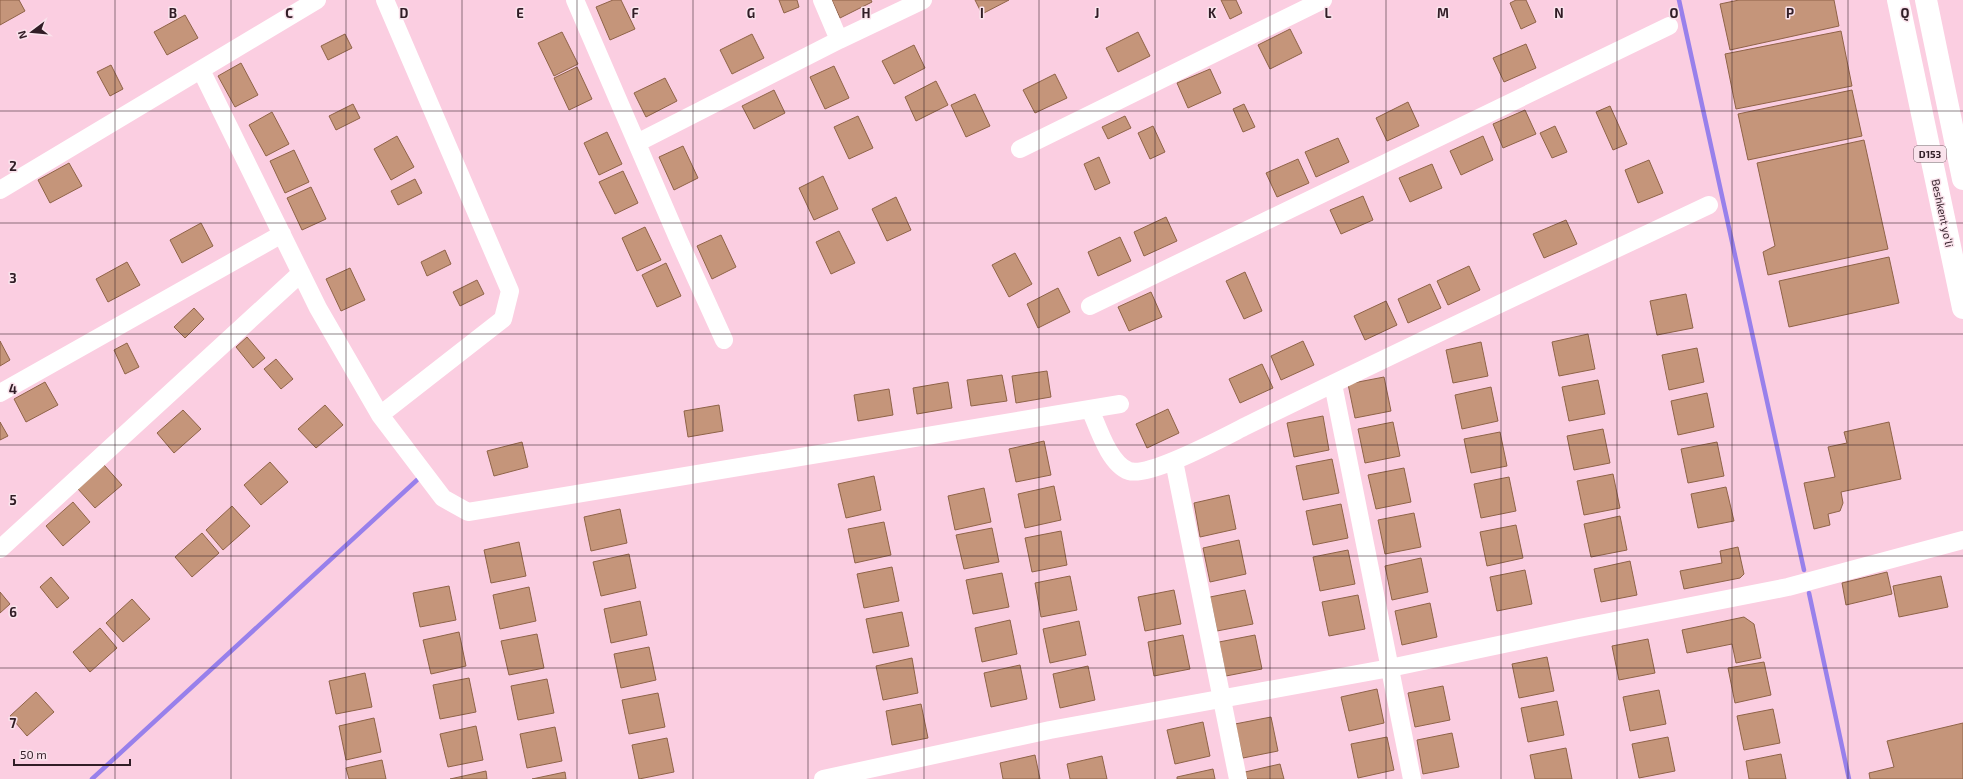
<svg xmlns="http://www.w3.org/2000/svg" width="1963" height="779" font-family="'Exo 2',sans-serif">
  <rect width="100%" height="100%" fill="#fbcee1"/>
  <g fill="none" stroke-linecap="round" stroke-linejoin="round">
    <path stroke="#9880eb" stroke-width="4.5" d="M1679,0L1804,570
      M1809,593L1849,779
      M92,779L417,480"/>
  </g>
  <path fill="#c5957a" stroke="#8f6348" d="M0,0H19L25,11L0,25Z
    M613,0H621L635,29L610,40L596,7Z
    M779,0H797L799,7L784,13Z
    M832,0H871L872,2L840,18Z
    M975,0H1009L982,14Z
    M1221,0H1236L1242,13L1230,19Z
    M1516,0H1526L1536,22L1521,29L1510,3Z
    M1739,0H1834L1839,26L1730,50L1720,4Z
    M185,15L198,38L167,55L154,32Z
    M1290,29L1302,53L1270,69L1258,45Z
    M1841,31L1852,86L1736,109L1725,54Z
    M562,32L578,64L554,76L538,43Z
    M1138,32L1150,56L1118,72L1106,48Z
    M345,34L352,48L328,60L321,46Z
    M752,34L764,58L732,74L720,50Z
    M1526,44L1536,68L1504,82L1493,58Z
    M914,45L925,68L894,84L882,61Z
    M241,63L258,95L235,107L218,76Z
    M111,65L123,89L110,96L97,72Z
    M834,66L849,98L825,109L810,77Z
    M577,67L592,99L569,110L554,78Z
    M1210,69L1221,93L1188,108L1177,83Z
    M1055,74L1067,98L1035,113L1023,90Z
    M665,78L677,101L646,117L634,93Z
    M936,81L948,105L916,121L905,97Z
    M774,90L785,113L754,129L742,106Z
    M1852,90L1862,136L1748,160L1738,114Z
    M975,94L990,126L966,137L951,105Z
    M1408,102L1419,126L1387,141L1376,118Z
    M353,104L360,118L336,130L329,116Z
    M1244,104L1255,127L1243,132L1233,109Z
    M1610,106L1627,144L1613,150L1596,112Z
    M1525,110L1536,134L1503,148L1493,124Z
    M272,112L289,144L266,156L249,125Z
    M858,116L873,148L849,159L834,127Z
    M1125,116L1131,128L1108,139L1102,127Z
    M1153,126L1165,152L1150,159L1138,133Z
    M1555,126L1567,152L1552,158L1540,133Z
    M607,132L622,164L599,175L584,143Z
    M397,136L414,167L391,180L374,149Z
    M1483,136L1493,160L1461,175L1450,151Z
    M1338,138L1349,162L1316,177L1305,152Z
    M1864,140L1888,249L1768,275L1763,252L1775,246L1757,163Z
    M683,146L698,178L674,190L659,157Z
    M294,150L309,182L285,193L270,161Z
    M1099,157L1110,183L1095,190L1084,164Z
    M1298,159L1309,183L1277,197L1266,173Z
    M1649,160L1663,193L1638,203L1625,170Z
    M69,163L82,186L50,203L38,180Z
    M1432,164L1442,188L1410,202L1399,178Z
    M623,171L638,203L615,214L599,182Z
    M823,176L838,209L814,220L799,188Z
    M415,179L422,193L398,205L391,191Z
    M311,187L326,219L302,230L287,198Z
    M1363,196L1373,220L1341,234L1330,210Z
    M896,197L911,230L887,241L872,209Z
    M1166,217L1177,241L1144,256L1134,232Z
    M1566,220L1577,244L1544,258L1533,234Z
    M201,223L213,246L182,263L170,240Z
    M645,227L661,260L637,271L622,238Z
    M839,231L855,263L831,274L816,242Z
    M721,235L736,267L712,279L697,246Z
    M1120,237L1131,261L1098,276L1088,252Z
    M445,250L451,264L427,276L421,262Z
    M1015,253L1032,284L1009,297L992,265Z
    M1889,257L1899,303L1789,327L1779,281Z
    M127,262L140,285L108,302L96,279Z
    M666,263L681,296L657,307L642,275Z
    M1469,266L1480,290L1448,305L1437,281Z
    M350,268L365,300L341,311L326,279Z
    M1245,272L1262,311L1244,319L1226,281Z
    M477,280L484,294L460,306L453,292Z
    M1430,284L1441,308L1408,323L1398,299Z
    M1058,288L1070,312L1038,328L1027,304Z
    M1151,292L1162,317L1129,331L1118,307Z
    M1686,294L1693,328L1657,335L1650,301Z
    M1386,301L1397,325L1365,340L1354,316Z
    M194,308L204,319L185,338L174,327Z
    M1588,334L1595,369L1559,376L1552,342Z
    M247,337L265,358L253,368L236,347Z
    M0,341L10,360L0,366Z
    M1303,341L1314,365L1281,380L1271,356Z
    M1481,342L1488,376L1453,383L1446,350Z
    M127,343L139,367L125,374L114,350Z
    M1697,348L1704,382L1669,390L1662,355Z
    M276,359L293,379L281,389L264,369Z
    M1262,364L1273,388L1240,403L1229,379Z
    M1047,371L1051,397L1016,403L1012,376Z
    M1002,375L1007,401L971,406L967,380Z
    M1384,377L1391,411L1355,418L1348,384Z
    M1598,380L1605,414L1569,421L1562,387Z
    M45,382L58,405L26,422L14,399Z
    M948,382L952,408L917,414L913,388Z
    M1491,387L1498,421L1462,429L1455,395Z
    M889,389L893,415L858,421L854,395Z
    M1707,393L1714,427L1678,435L1671,401Z
    M325,405L343,425L316,448L298,429Z
    M719,405L723,431L688,437L684,411Z
    M1168,409L1179,433L1147,448L1136,424Z
    M183,410L201,429L174,453L157,433Z
    M1323,416L1329,450L1294,457L1287,423Z
    M0,422L8,436L0,440Z
    M1393,422L1400,456L1365,463L1358,429Z
    M1889,422L1901,479L1841,492L1843,503L1840,511L1828,514L1830,525L1814,529L1804,483L1835,477L1828,447L1847,443L1844,432Z
    M1603,429L1610,463L1574,470L1567,436Z
    M1500,432L1507,466L1471,473L1464,439Z
    M1044,441L1051,475L1016,482L1009,449Z
    M522,442L528,467L494,476L487,451Z
    M1717,442L1724,476L1688,483L1681,449Z
    M1332,459L1339,493L1303,500L1296,466Z
    M270,462L288,482L261,505L244,485Z
    M104,465L122,485L95,508L78,489Z
    M1404,468L1411,502L1376,509L1368,475Z
    M1613,474L1620,508L1584,515L1577,481Z
    M874,476L881,510L846,518L838,484Z
    M1509,477L1516,511L1481,518L1474,484Z
    M1054,486L1061,520L1025,528L1018,494Z
    M1726,487L1734,521L1698,528L1691,494Z
    M984,488L991,522L955,530L948,496Z
    M1229,495L1236,529L1200,537L1194,503Z
    M73,502L90,522L63,546L46,526Z
    M1341,504L1348,538L1313,545L1306,511Z
    M232,506L250,526L223,550L206,530Z
    M620,509L627,543L591,551L584,517Z
    M1414,513L1421,547L1385,554L1378,520Z
    M1620,516L1627,550L1591,557L1584,524Z
    M884,522L891,555L855,563L848,529Z
    M1516,525L1523,558L1487,566L1480,532Z
    M992,528L999,562L964,569L956,535Z
    M1061,531L1067,565L1032,572L1025,538Z
    M202,533L219,553L192,577L175,557Z
    M1239,540L1246,574L1210,582L1203,548Z
    M519,542L526,576L491,583L484,550Z
    M1738,547L1744,574L1740,578L1684,589L1680,571L1722,563L1720,551Z
    M1348,550L1355,584L1320,591L1313,557Z
    M629,554L636,588L601,596L593,562Z
    M1421,558L1428,592L1392,600L1385,566Z
    M1630,561L1637,595L1601,602L1594,569Z
    M892,567L899,601L864,608L857,574Z
    M1525,570L1532,604L1497,611L1490,577Z
    M1887,572L1892,594L1846,605L1842,583Z
    M1002,573L1009,607L973,614L966,580Z
    M1070,576L1077,610L1041,617L1035,583Z
    M1941,576L1948,607L1899,617L1893,586Z
    M51,577L69,598L57,608L40,587Z
    M449,586L456,620L420,627L413,593Z
    M529,587L536,621L500,629L493,595Z
    M1174,590L1181,624L1145,631L1138,597Z
    M1245,590L1253,624L1217,631L1210,597Z
    M0,592L10,604L0,613Z
    M1358,595L1365,629L1329,636L1322,602Z
    M132,599L150,619L123,642L106,623Z
    M640,601L647,635L611,643L604,609Z
    M1430,603L1437,637L1402,645L1395,611Z
    M902,612L909,646L873,653L866,619Z
    M1744,617L1754,624L1761,658L1736,663L1732,644L1687,653L1682,630Z
    M1010,620L1017,654L982,662L975,628Z
    M1079,621L1086,655L1050,663L1043,629Z
    M100,628L117,648L90,672L73,652Z
    M459,632L466,666L431,674L423,640Z
    M537,634L544,668L509,675L501,641Z
    M1183,635L1190,669L1154,676L1148,642Z
    M1255,635L1262,669L1226,676L1219,642Z
    M1648,639L1655,673L1619,680L1612,646Z
    M649,647L656,680L621,688L614,654Z
    M1547,657L1554,691L1519,698L1512,664Z
    M912,658L918,693L883,700L876,666Z
    M1764,662L1771,695L1735,703L1728,668Z
    M1020,665L1027,699L991,707L984,673Z
    M1088,666L1095,700L1060,708L1053,674Z
    M365,673L372,707L336,714L329,681Z
    M469,678L476,712L440,719L433,685Z
    M547,679L554,713L518,720L511,686Z
    M1443,686L1450,720L1415,727L1408,693Z
    M1377,689L1384,723L1349,731L1341,697Z
    M1659,690L1666,724L1630,731L1623,697Z
    M36,692L54,712L27,736L10,716Z
    M658,693L665,727L629,734L622,700Z
    M1557,701L1564,735L1528,742L1521,708Z
    M921,704L928,738L892,745L886,711Z
    M1773,709L1780,743L1744,750L1737,716Z
    M1271,717L1278,751L1243,758L1235,724Z
    M374,718L381,752L346,760L339,726Z
    M1203,722L1210,756L1175,764L1167,730Z
    M1963,723V779H1870L1869,773L1894,767L1887,741Z
    M476,726L483,760L448,767L440,734Z
    M555,727L562,761L527,768L520,734Z
    M1452,733L1459,767L1423,774L1417,740Z
    M1387,737L1394,770L1358,778L1351,744Z
    M1668,737L1675,771L1639,778L1632,744Z
    M667,738L674,772L639,779L632,745Z
    M1566,748L1572,779H1535L1530,755Z
    M1781,754L1786,779H1749L1746,761Z
    M1035,755L1040,779H1003L1000,763Z
    M1102,756L1107,779H1070L1067,764Z
    M382,760L386,779H349L346,768Z
    M1280,764L1284,779H1247L1245,772Z
    M1213,769L1215,779H1177V777Z
    M486,771L487,779H450Z
    M565,772L566,779H532Z"/>
  <g fill="none" stroke-linecap="round" stroke-linejoin="round">
    <path stroke="#fff" stroke-width="18" d="M575,0L679,241L724,340
      M822,0L839,40
      M201,70L318,308L380,415L443,498L468,512L1120,404
      M637,143L839,40L923,0
      M1020,149L1323,0
      M0,190L317,0
      M1090,306L1669,26
      M1333,384L1412,779
      M0,393L282,234
      M1090,409C1098,427 1109,464 1129,471C1151,477 1224,437 1246,426C1399,351 1554,278 1709,205
      M380,415L503,319L510,291L385,0
      M1174,461L1238,779
      M0,549L301,273
      M823,779L1050,730L1390,668L1579,628L1788,587L1963,540"/>
    <path stroke="#fff" stroke-width="22" d="M1898,0L1963,308
      M1926,0L1963,179"/>
  </g>
  <path fill="none" stroke="#311d26" stroke-width="1" stroke-opacity="0.55" d="M115,0V779M231,0V779M346,0V779M462,0V779M577,0V779M693,0V779M808,0V779M924,0V779M1039,0V779M1155,0V779M1270,0V779M1386,0V779M1501,0V779M1617,0V779M1732,0V779M1848,0V779M0,111H1963M0,223H1963M0,334H1963M0,445H1963M0,556H1963M0,668H1963"/>
  <g text-anchor="middle" dominant-baseline="central" stroke-width="3" stroke-linejoin="round" paint-order="stroke">
    <rect fill="#fae3ec" stroke="#6d5861" stroke-width="1" x="1914" y="146" width="32" height="16" rx="3"/>
    <g font-size="10" font-weight="bold" fill="#311d26">
      <text x="1930" y="154">D153</text>
    </g>
    <g font-size="11" fill="#311d26" stroke="#fae3ec">
      <text transform="translate(1943 213) rotate(78)">Beshkent yoʻli</text>
    </g>
  </g>
  <g font-size="13" text-anchor="middle" font-weight="bold" fill="#311d26" stroke="#fae3ec" stroke-width="3" stroke-linejoin="round" paint-order="stroke">
    <text x="173" y="18">B</text>
    <text x="289" y="18">C</text>
    <text x="404" y="18">D</text>
    <text x="520" y="18">E</text>
    <text x="635" y="18">F</text>
    <text x="751" y="18">G</text>
    <text x="866" y="18">H</text>
    <text x="982" y="18">I</text>
    <text x="1097" y="18">J</text>
    <text x="1212" y="18">K</text>
    <text x="1328" y="18">L</text>
    <text x="1443" y="18">M</text>
    <text x="1559" y="18">N</text>
    <text x="1674" y="18">O</text>
    <text x="1790" y="18">P</text>
    <text x="1905" y="18">Q</text>
    <text x="13" y="171">2</text>
    <text x="13" y="283">3</text>
    <text x="13" y="394">4</text>
    <text x="13" y="505">5</text>
    <text x="13" y="617">6</text>
    <text x="13" y="728">7</text>
  </g>
  <g transform="translate(32 32) rotate(254)" stroke="#fae3ec" stroke-width="3" paint-order="stroke">
  <path d="M0-3L7 15L0 10L-7 15Z" fill="#311d26"/>
  <text y="-6" font-size="11" font-weight="bold" text-anchor="middle" fill="#311d26">N</text>
  </g>
  <path d="M14 759v6h116v-6" fill="none" stroke="#311d26" stroke-width="2"/>
  <text x="20" y="759" font-size="12" fill="#311d26" stroke="#fae3ec" stroke-width="3" paint-order="stroke">50 m</text>
</svg>
